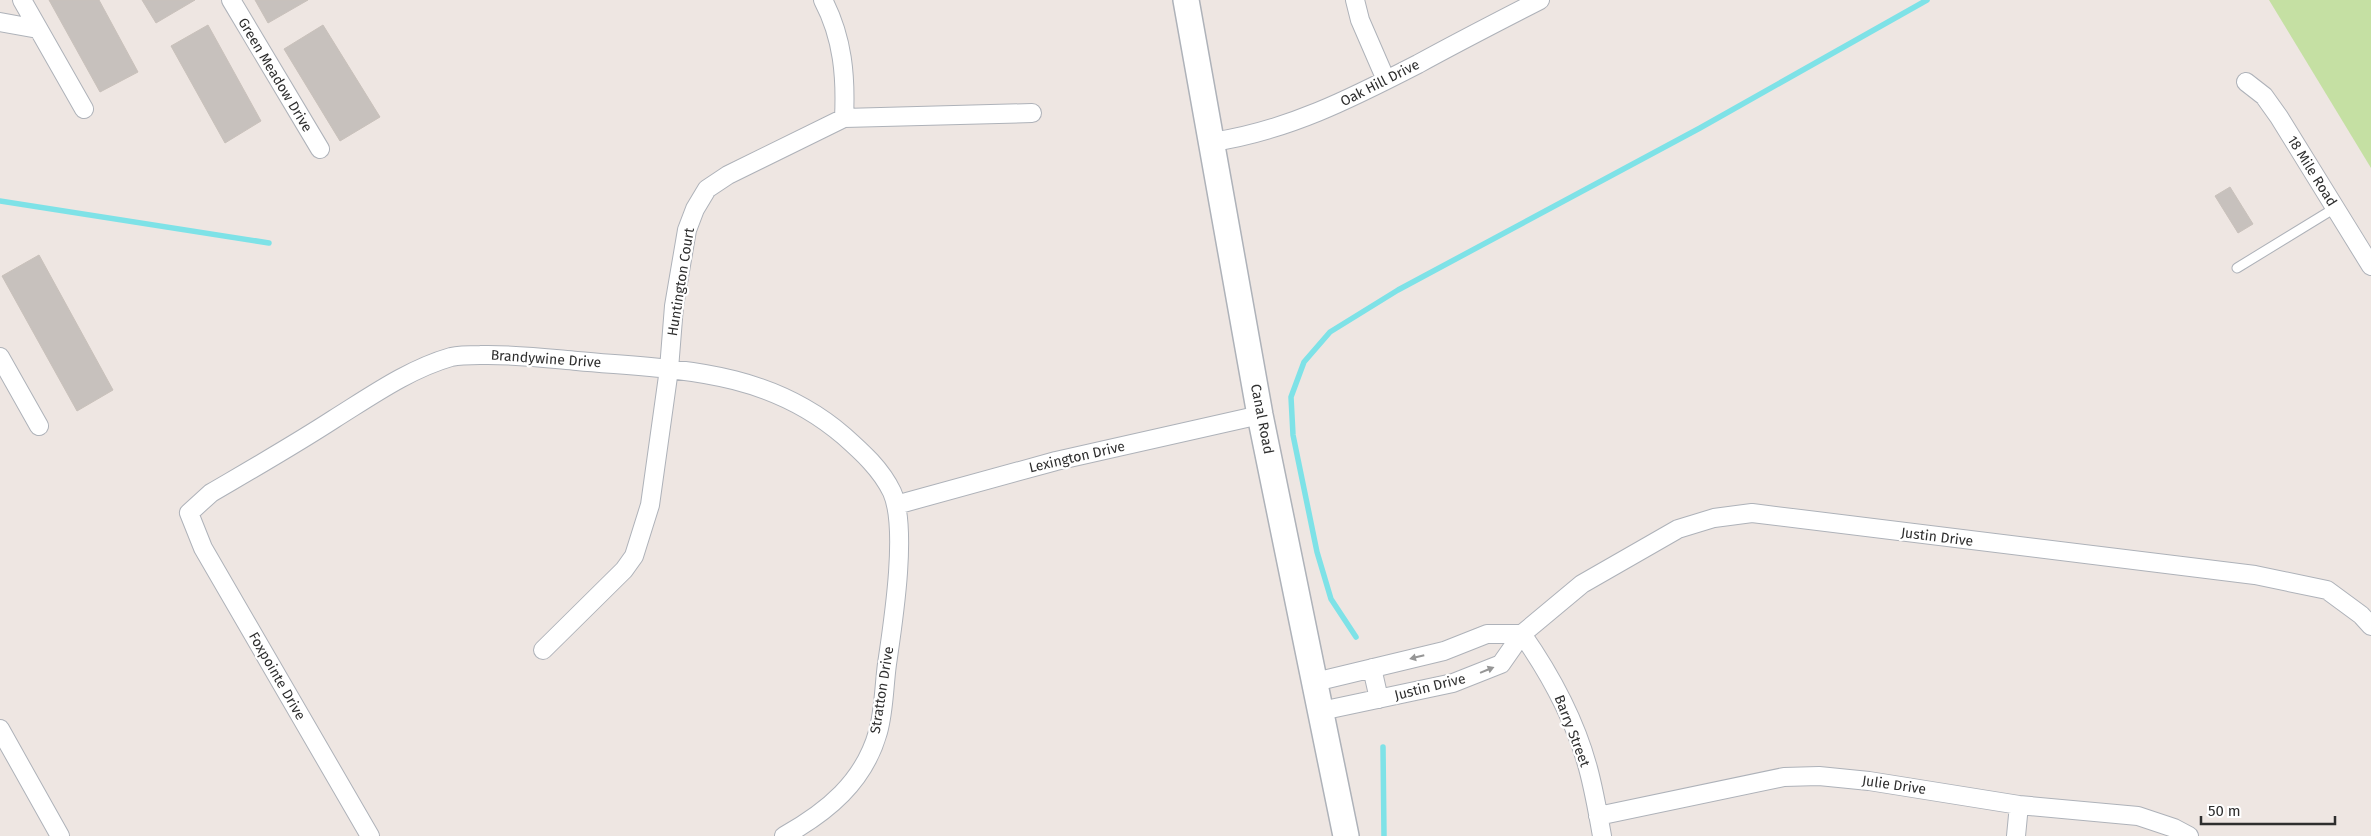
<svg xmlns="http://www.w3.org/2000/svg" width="2371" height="836" font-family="'Fira Sans',sans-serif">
  <rect width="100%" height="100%" fill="#eee6e2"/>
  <path fill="#c5e0a3" d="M2269,0H2371V168Z"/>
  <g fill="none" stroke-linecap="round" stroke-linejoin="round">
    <path stroke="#7ee2e7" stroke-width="5.5" d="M0,201L269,243
      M1356,637L1331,599L1317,552L1293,435L1291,397L1304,362L1330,332L1398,290L1700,128L1927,0
      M1383,747L1384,836"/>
  </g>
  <path fill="#c7c1bd" stroke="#c9c1bb" d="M49,0H99L138,72L100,92Z
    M142,0H195L156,23Z
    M255,0H308L268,23Z
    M208,25L261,121L225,143L171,46Z
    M323,25L380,117L340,141L284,49Z
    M2230,187L2253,224L2238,233L2215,196Z
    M39,255L113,390L77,411L2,276Z"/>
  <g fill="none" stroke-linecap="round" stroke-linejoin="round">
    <defs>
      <path id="lane" d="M2237,268L2335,208"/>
      <path id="street" d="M22,0L84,109
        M231,0L320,149
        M823,0C843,38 846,77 844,118
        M1355,0L1360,20L1386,80
        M0,22L38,29
        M2246,82L2264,96L2279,117L2371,266
        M1212,142C1287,131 1352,98 1418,64C1458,42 1499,21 1540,0
        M0,357L39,426
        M896,505L1056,461L1260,415
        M543,650L624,570L634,556L650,505L669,369L674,306L687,230L695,209L707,189L728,175L844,118L1032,113
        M1372,668L1379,699
        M1315,682L1444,651L1487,634H1522L1501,664L1453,683L1321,711
        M0,729L60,836
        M1598,816L1784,777L1819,776L1869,781L2019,805L2138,816L2174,828L2189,836
        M370,836L203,548L189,513L211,493C252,469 294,445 334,419C371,396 409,369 451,357C460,355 470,355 480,355C512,354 545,358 577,361C675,370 765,368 844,436C862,452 881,469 892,492C908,528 893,623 887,664C884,686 884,711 878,732C864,782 827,812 784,836
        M1602,836C1598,813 1594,790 1588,768C1575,720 1550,674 1522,634L1582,584L1678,529L1714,518L1752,513L2255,575L2327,590L2361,615L2371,626
        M2016,836L2019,805"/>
      <path id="secondary" d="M1186,0L1260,415L1346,836"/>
    </defs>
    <use href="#lane" stroke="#aeb2b9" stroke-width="11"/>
    <use href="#street" stroke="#aeb2b9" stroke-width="20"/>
    <use href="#secondary" stroke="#aeb2b9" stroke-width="28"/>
    <use href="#lane" stroke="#fff" stroke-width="9"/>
    <use href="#street" stroke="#fff" stroke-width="18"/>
    <use href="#secondary" stroke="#fff" stroke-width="25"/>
  </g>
  <defs><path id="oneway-solid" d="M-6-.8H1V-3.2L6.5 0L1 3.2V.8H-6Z" transform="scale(1.25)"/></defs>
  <g fill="#969696">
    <use href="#oneway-solid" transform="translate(1417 657) rotate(166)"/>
    <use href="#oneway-solid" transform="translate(1487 670) rotate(-22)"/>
  </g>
  <g text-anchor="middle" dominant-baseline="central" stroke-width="4.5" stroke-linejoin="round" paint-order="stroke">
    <g font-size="14" fill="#2e2e2e" stroke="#fff">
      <text transform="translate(275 75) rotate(59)">Green Meadow Drive</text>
      <text transform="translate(1380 83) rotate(-27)">Oak Hill Drive</text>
      <text transform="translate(2312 171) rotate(58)">18 Mile Road</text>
      <text transform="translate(681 282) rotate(-81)">Huntington Court</text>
      <text transform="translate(546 359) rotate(4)">Brandywine Drive</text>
      <text transform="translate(1262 419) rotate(79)">Canal Road</text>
      <text transform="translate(1077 457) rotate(-13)">Lexington Drive</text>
      <text transform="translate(1937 537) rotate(7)">Justin Drive</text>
      <text transform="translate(277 676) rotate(60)">Foxpointe Drive</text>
      <text transform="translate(1430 687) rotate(-14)">Justin Drive</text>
      <text transform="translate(882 690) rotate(-81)">Stratton Drive</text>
      <text transform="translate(1572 731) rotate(69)">Barry Street</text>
      <text transform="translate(1894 785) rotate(8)">Julie Drive</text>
    </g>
  </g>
  <path d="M2201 816v8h134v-8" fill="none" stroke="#2e2e2e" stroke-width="2.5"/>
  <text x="2208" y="816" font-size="15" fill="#2e2e2e" stroke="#ffffff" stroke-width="4" paint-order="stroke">50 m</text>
</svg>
